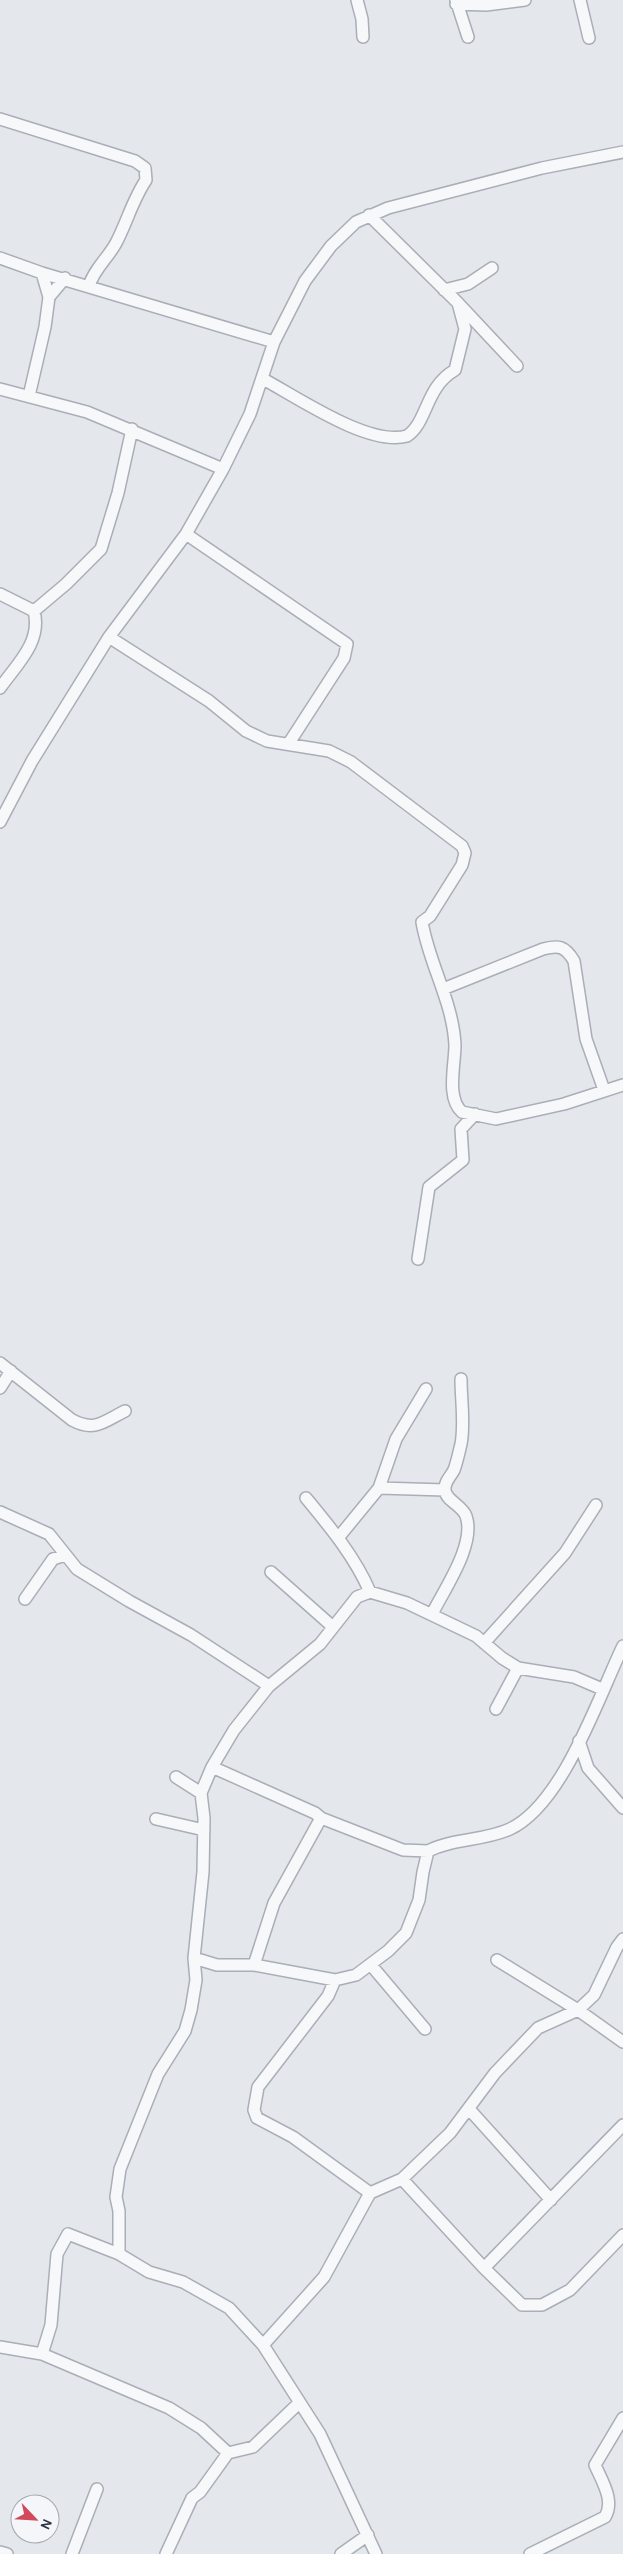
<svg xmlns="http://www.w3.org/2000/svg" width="623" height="2554" font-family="Karla,sans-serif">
  <rect width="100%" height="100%" fill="#e4e7ec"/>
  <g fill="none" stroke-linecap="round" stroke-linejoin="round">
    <defs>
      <path id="minor" d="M357,0L362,19L363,37
        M456,0L468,37
        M580,0L589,38
        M456,4L486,5L525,0
        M0,119L135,161L145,168L146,180C133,199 127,222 116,243C108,258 94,269 89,286
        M369,215L458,303L517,366
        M0,258L42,273L274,342
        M444,290L468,284L492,268
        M49,297L65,278
        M263,379C297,397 369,447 407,436C428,422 425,387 455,370L465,329L458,303
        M0,389L87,412L223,469
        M29,396L45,327L49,297L42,273
        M186,534L347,644L344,658L289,743
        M0,594L34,611C42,642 17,664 0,688
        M34,611L66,584L101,549L118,493L132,429
        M109,637L209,701L246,731L267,741L329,751L351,762L462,846L465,853L462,865L430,916L422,922C429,964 453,1002 455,1045C455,1065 446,1098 462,1112L496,1119L564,1104L623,1085
        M0,822L32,761L109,637L186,534L223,469L250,414L274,342L305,281L331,246L356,222L388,208L542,168L623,152
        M443,989L543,949C559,945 565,946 574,961L586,1039L604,1090
        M418,1259L429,1187L463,1160L461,1129L475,1114
        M0,1363L72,1420C95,1432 103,1422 125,1411
        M0,1388L11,1371
        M379,1488L445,1490
        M306,1498C330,1527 355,1557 370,1592
        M0,1512L49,1534L77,1569L129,1601L191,1635L269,1686
        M338,1538L379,1488L396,1439L426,1389
        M271,1572L333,1627
        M25,1599L53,1559L65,1555
        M432,1614C445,1588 476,1544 466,1516C462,1505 446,1501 445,1490C444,1482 451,1476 454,1470C457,1462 459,1452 461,1444C465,1423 461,1400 461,1379
        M484,1643L565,1553L596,1505
        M496,1709L518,1668
        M579,1741L588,1768L623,1808
        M212,1767L315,1813L321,1818L403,1850L428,1851
        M176,1777L201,1793
        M156,1819L204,1830
        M194,1958L217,1965H254L335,1980L356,1975L388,1951L406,1933L419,1900L423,1872L428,1851C454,1838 484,1841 510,1829C563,1804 598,1698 623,1646
        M497,1960L578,2010L623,2042
        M254,1965L274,1903L321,1818
        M371,1965L425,2029
        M335,1980L328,1996L258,2087L254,2110L257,2118L293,2137L370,2193
        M469,2109L551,2200
        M402,2179L484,2268L522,2305H542L570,2290L623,2235
        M119,2254V2211L116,2197L120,2169L158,2074L185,2031L191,2010L196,1980L194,1958L203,1872L204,1818L201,1793L212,1767L234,1730L269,1686L320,1644L357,1597L370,1592L407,1603L476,1636L502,1658L518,1668L574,1677L602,1689
        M484,2268L623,2125
        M263,2345L324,2277L370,2193L402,2179L450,2133L495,2073L538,2028L578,2010L594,1995L617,1947L623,1939
        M0,2347L42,2354L51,2325L57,2254L68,2234L119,2254L149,2272L183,2282L229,2308L263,2345L320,2434L376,2554
        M42,2354L169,2408L201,2428L228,2453
        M0,2552L7,2554
        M72,2554L97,2489
        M166,2554L192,2498L200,2492L228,2453L253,2447L299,2403
        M341,2554L368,2535
        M530,2554L605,2517C615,2501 602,2481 595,2465L623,2418"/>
    </defs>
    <use href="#minor" stroke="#a9aeb7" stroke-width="14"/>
    <use href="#minor" stroke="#f7f8fa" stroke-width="11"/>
  </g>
  <g transform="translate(35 2519) rotate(115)"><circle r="24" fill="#f4f6f9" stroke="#a4a8b1"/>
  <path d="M0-4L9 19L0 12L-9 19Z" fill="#d1495b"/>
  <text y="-8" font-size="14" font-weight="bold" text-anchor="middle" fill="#2b3445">N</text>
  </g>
</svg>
